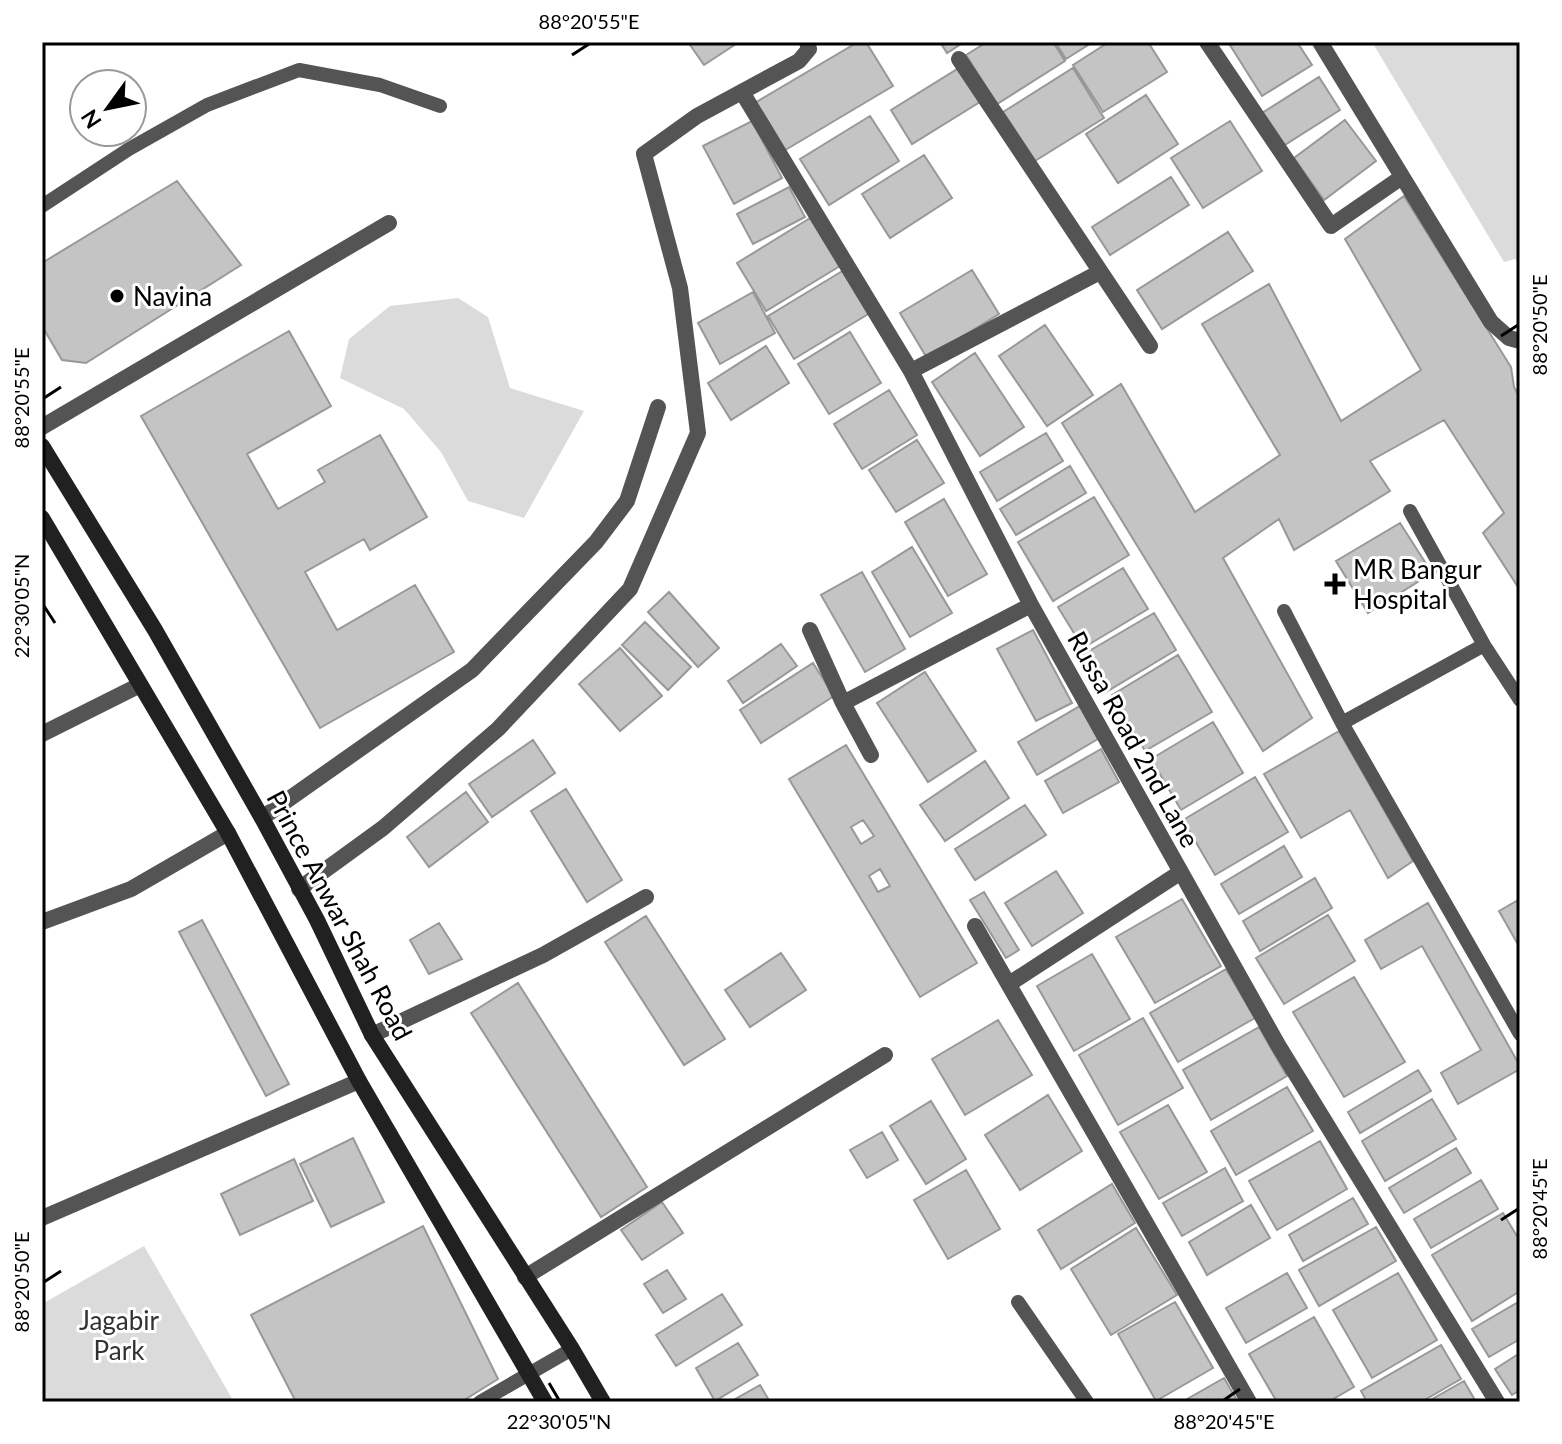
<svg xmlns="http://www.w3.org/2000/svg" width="1562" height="1444" font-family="Lato,sans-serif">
  <rect width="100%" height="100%" fill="#fff"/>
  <path fill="#dbdbdb" d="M1372,42H1520V267L1515,259L1504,262Z
    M458,298L488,317L510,388L584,411L524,518L468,501L441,452L404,409L340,378L349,339L390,306Z
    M144,1246L234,1402H42V1304Z"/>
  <path fill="#c4c4c4" stroke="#989898" stroke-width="2" fill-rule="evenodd" d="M688,42H739L704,65Z
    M858,42H866L893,86L782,152L753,104Z
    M940,42H964L947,53Z
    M987,42H1053L1065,61L997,104L966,55Z
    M1055,42H1093L1066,59Z
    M1109,42H1148L1167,72L1103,112L1073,65Z
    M1228,42H1297L1312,65L1262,96Z
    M959,68L980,102L912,144L891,110Z
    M1073,68L1104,118L1035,161L1003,112Z
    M1319,77L1340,110L1283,146L1262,113Z
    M1146,95L1178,144L1118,183L1086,134Z
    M870,116L899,161L829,205L800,159Z
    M1345,120L1376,161L1324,200L1294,158Z
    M752,121L782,178L734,204L703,146Z
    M1230,121L1262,171L1203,208L1171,158Z
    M924,155L952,198L890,238L862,194Z
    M1171,177L1189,205L1110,255L1092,227Z
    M177,181L241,265L86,363L62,360L42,326V263Z
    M789,187L805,217L753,244L737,214Z
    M1404,196L1511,367L1514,387L1520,398V590L1483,533L1504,513L1444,420L1370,461L1390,491L1294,550L1279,519L1223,558L1312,718L1263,751L1062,423L1121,384L1195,512L1280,455L1202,324L1269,284L1341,421L1421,370L1345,239Z
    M810,218L840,266L766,311L737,263Z
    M1228,232L1253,271L1162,329L1137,290Z
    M844,270L870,313L794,359L768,316Z
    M972,270L999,314L927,358L900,313Z
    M753,292L775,333L720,364L698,323Z
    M1045,325L1093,395L1047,426L999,356Z
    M289,331L331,406L247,454L278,509L325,482L318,470L380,435L427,517L370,550L364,539L305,572L337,630L415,585L454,652L320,728L141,416Z
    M850,332L881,383L829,414L798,364Z
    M766,346L789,383L731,420L708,383Z
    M975,353L1024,427L980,456L932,382Z
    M889,390L917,435L862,469L834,424Z
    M1046,433L1063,461L997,501L980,472Z
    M917,440L944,483L896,512L869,470Z
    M1070,466L1086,493L1016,535L1000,509Z
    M1094,497L1129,555L1053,601L1018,542Z
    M944,499L987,574L948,596L905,522Z
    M1400,523L1432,573L1368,613L1336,561Z
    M912,547L952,613L910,637L872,572Z
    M1123,568L1148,609L1083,648L1058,607Z
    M862,572L905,649L865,672L821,595Z
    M669,592L719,648L698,667L648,612Z
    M1154,613L1176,650L1106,692L1084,654Z
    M645,622L691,667L668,690L622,645Z
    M1033,630L1072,703L1036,721L997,649Z
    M781,644L797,666L743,703L728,681Z
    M620,648L662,696L620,731L579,684Z
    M1178,655L1212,712L1145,751L1112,695Z
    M813,663L834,696L761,743L740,710Z
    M925,672L976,751L928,782L877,703Z
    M1080,706L1098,739L1037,775L1018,742Z
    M1213,722L1243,773L1181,810L1151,759Z
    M1339,731L1413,861L1388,878L1350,810L1301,838L1264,774Z
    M533,740L555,773L492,817L469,784Z
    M846,745L977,963L920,997L789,779ZM863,820L874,836L861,844L851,827ZM880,869L890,886L878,892L869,876Z
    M1101,749L1119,782L1063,813L1045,781Z
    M985,761L1009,798L945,841L920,805Z
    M1255,777L1288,832L1215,875L1183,820Z
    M566,789L622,880L587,902L531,811Z
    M466,792L488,822L429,867L407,837Z
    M1025,805L1046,835L975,880L955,849Z
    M1284,846L1302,877L1239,914L1221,884Z
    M1056,871L1083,913L1032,946L1005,903Z
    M1315,878L1332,908L1260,951L1243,921Z
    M984,892L1019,950L1006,958L970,900Z
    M1182,899L1221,966L1155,1003L1116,937Z
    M1520,899V948L1499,911Z
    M1428,903L1520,1066V1069L1458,1104L1441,1073L1481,1050L1422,946L1381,969L1365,940Z
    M1328,915L1355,961L1284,1004L1256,958Z
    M646,916L725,1039L684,1065L605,942Z
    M202,920L289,1084L266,1096L179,932Z
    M439,923L462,959L429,974L410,940Z
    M781,953L806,990L750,1027L725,990Z
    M1092,954L1130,1019L1074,1051L1037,986Z
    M1226,969L1255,1018L1178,1062L1150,1013Z
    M1354,977L1405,1062L1344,1097L1293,1012Z
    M518,983L647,1187L601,1217L471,1013Z
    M1143,1018L1183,1088L1118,1125L1079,1055Z
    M998,1020L1032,1075L965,1115L932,1059Z
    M1259,1027L1287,1076L1211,1120L1183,1070Z
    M1418,1070L1431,1091L1360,1133L1348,1112Z
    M1287,1087L1313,1131L1236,1175L1211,1131Z
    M1048,1095L1082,1151L1020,1190L985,1135Z
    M1432,1099L1456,1139L1385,1181L1362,1141Z
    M931,1101L966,1159L926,1184L890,1126Z
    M1168,1105L1207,1172L1159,1199L1120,1132Z
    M882,1132L898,1160L867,1178L850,1150Z
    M353,1138L384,1202L331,1227L300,1164Z
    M1320,1141L1347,1189L1277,1230L1249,1181Z
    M1456,1148L1471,1173L1404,1213L1389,1188Z
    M294,1159L313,1201L240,1235L221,1194Z
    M1225,1168L1243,1201L1182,1236L1163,1203Z
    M966,1170L1000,1229L948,1259L914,1200Z
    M1481,1180L1498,1209L1431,1248L1414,1219Z
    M1112,1184L1135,1223L1061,1269L1038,1230Z
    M1353,1198L1368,1224L1303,1261L1289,1235Z
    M662,1202L683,1233L642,1260L621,1230Z
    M1251,1205L1270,1238L1207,1275L1189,1242Z
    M1503,1213L1520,1241V1291L1472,1321L1432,1255Z
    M423,1226L498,1379L461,1402H296L251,1315Z
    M1376,1227L1396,1261L1319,1306L1299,1270Z
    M1136,1228L1177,1295L1111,1335L1071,1269Z
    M667,1270L686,1299L663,1313L644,1284Z
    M1287,1273L1307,1308L1246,1343L1226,1308Z
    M1398,1273L1437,1340L1372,1378L1333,1310Z
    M722,1294L742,1325L676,1366L656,1335Z
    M1520,1301V1339L1489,1357L1472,1329Z
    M1175,1302L1213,1368L1156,1401L1118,1334Z
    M1314,1317L1354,1387L1328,1402H1277L1249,1354Z
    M738,1343L758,1375L715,1401L696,1368Z
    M1441,1345L1461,1379L1421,1402H1367L1361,1391Z
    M1520,1353V1390L1512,1395L1495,1369Z
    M1224,1378L1238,1402H1182Z
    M1464,1381L1476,1402H1427Z
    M760,1385L770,1402H730Z"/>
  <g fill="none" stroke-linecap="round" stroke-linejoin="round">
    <path stroke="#545454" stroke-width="14" d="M42,206L129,149L207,105L299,70L380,85L440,106
      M1410,511L1484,645L1520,700
      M1284,611L1342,723
      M1484,645L1342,723L1520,1034
      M1018,1302L1087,1402
      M480,1402L572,1349"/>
    <path stroke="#545454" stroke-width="16" d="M1207,42L1331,226L1402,177
      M1320,42L1491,322L1509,338L1520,341
      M959,59L1150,346
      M742,92L911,371L1031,605L1278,1045L1497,1402
      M911,371L1100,272
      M42,427L389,223
      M810,630L843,703
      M42,734L140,685
      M871,755L843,703L1031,605
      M262,818L472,670L596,542L627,501L658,407
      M299,889L383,828L498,729L630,589L698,433L680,288L644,154L697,116L799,61L809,49L807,42
      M42,922L131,889L228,833
      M975,926L1249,1402
      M1009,984L1181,872
      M372,1035L543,955L646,897
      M42,1218L359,1081
      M525,1277L885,1055"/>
    <path stroke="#212121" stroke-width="16" d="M42,446L155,630L262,818L317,920L372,1035L572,1349L603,1402
      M42,518L228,833L359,1081L545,1402"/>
  </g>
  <path fill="none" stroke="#000" stroke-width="3" d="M572,55L589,44M1501,336L1518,325M44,398L61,387M44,606L55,623M1501,1220L1518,1209M44,1282L61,1271M549,1383L559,1400M1224,1400L1240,1389"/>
  <g fill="#000" stroke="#fff" stroke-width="3">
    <circle cx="117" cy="296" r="8"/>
    <path d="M1331 572h8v8h8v8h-8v8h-8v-8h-8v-8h8z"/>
  </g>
  <g text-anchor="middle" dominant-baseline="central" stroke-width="6" stroke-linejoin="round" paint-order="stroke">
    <g font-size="26" fill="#000" stroke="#fff" text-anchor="start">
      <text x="133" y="296">Navina</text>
      <text x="1353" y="569">MR Bangur<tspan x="1353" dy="30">Hospital</tspan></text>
    </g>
    <g font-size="26" fill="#000" stroke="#fff">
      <text transform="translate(1134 739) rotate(61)">Russa Road 2nd Lane</text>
      <text transform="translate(340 915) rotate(62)">Prince Anwar Shah Road</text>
    </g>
    <g font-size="26" fill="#323232" stroke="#fff">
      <text x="119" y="1320">Jagabir<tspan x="119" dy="30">Park</tspan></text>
    </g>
  </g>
  <rect width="1562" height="1444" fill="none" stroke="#ffffff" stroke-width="88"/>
  <g transform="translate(108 108) rotate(237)"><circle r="38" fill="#ffffff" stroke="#999999" stroke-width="2"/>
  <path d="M0-6L14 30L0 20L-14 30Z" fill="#000000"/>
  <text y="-12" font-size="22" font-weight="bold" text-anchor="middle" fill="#000000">N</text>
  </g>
  <rect x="44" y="44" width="1474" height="1356" fill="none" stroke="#000" stroke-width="3"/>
  <g font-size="20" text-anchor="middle" fill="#000">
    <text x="589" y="29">88°20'55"E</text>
    <text transform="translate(1540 325) rotate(-90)" y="7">88°20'50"E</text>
    <text transform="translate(22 398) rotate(-90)" y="7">88°20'55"E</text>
    <text transform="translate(22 606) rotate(-90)" y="7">22°30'05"N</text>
    <text transform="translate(1540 1209) rotate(-90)" y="7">88°20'45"E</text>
    <text transform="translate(22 1282) rotate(-90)" y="7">88°20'50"E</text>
    <text x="559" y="1429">22°30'05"N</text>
    <text x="1224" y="1429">88°20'45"E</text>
  </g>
</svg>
